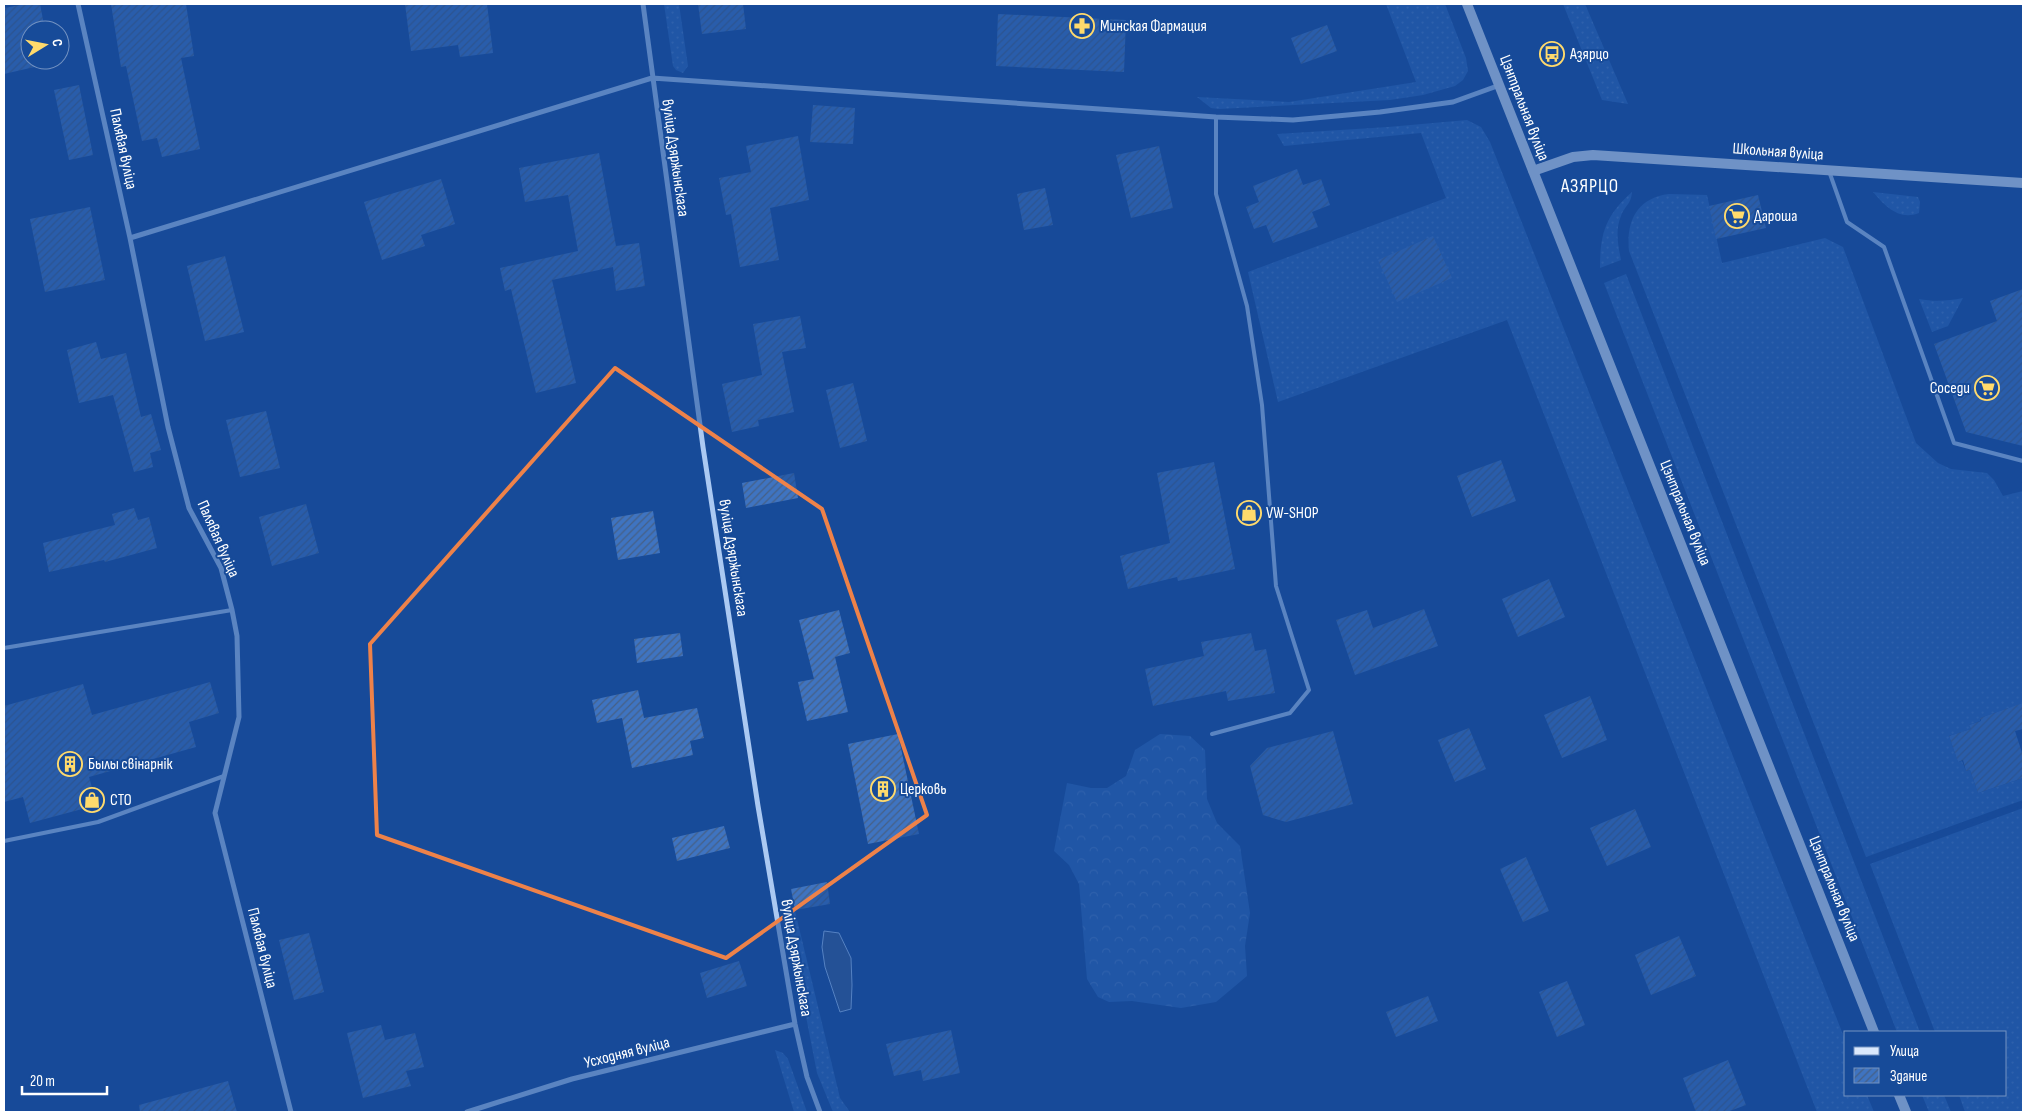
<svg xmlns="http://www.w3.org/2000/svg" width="2027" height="1116" font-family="'Sofia Sans Condensed',sans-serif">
  <defs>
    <pattern id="grass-dots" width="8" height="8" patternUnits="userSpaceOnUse" patternTransform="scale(1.25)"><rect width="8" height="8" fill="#2a64b7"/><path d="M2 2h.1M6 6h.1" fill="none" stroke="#4a7bc2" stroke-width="1.8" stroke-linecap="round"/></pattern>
    <pattern id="forest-crowns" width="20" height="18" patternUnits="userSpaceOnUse" patternTransform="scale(1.25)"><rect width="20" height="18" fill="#2a64b7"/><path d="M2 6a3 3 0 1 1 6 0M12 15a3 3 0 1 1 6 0" fill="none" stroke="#4a7bc2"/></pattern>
    <pattern id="building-hatch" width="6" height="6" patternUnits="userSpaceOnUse" patternTransform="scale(1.25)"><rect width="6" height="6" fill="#3f74c1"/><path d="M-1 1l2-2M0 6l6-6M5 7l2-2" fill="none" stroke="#466086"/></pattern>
  </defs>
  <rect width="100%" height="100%" fill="#174b99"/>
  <path fill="url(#grass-dots)" d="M664,4H679L688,66L683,73L676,70L673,66Z
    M1386,4H1445L1466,58L1468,71L1463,80L1455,86L1423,95L1390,100L1219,109L1211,108L1197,97L1289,102L1416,82Z
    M1563,4H1585L1628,104L1602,100Z
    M1467,120L1481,127L1490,142L1846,1042V1095H1867L1874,1112H1817L1507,320L1278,402L1248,272L1446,198L1421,133L1284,146L1277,134L1388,127Z
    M1632,192C1631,205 1625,205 1621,216C1615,230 1618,245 1621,260L1600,268C1600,233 1606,215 1632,192Z
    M1873,192L1918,197L1920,202L1919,213C1899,221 1885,206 1873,192Z
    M1669,194L1707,195L1722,263L1825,238L1843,247L1916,443L1938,463L1951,469L1987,473L1994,480L2003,496L2023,491V728L2020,729L2012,707L1980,718V721L1969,725L1971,729L1949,736L1958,762L1962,761L1966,771L1970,770L1978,793L2023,778V800L1866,857L1629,251C1626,221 1637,198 1669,194Z
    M1626,274L1920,1032H1897L1604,283Z
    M1963,298L1948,326L1932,332L1919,299C1934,302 1948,301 1963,298Z
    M2023,808V1112H1965L1959,1095H2006V1032H1935L1870,864Z
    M795,911L840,1098L850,1112H833L817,1073L786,914Z
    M775,1050L783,1053L788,1059L807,1112H794Z
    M1922,1095H1944L1951,1112H1929Z"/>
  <path fill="url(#forest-crowns)" d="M1160,734L1190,736L1205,750L1207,799L1217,823L1240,846L1250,913L1245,946L1247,976L1216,1002L1181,1008L1132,1001L1109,1002L1098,997L1087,979L1079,884L1069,865L1054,851L1067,783L1091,788H1107L1126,776L1135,750Z"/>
  <path fill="#345993" stroke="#9ec3f4" d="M824,931L839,933L851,958L852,985L851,1009L840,1012L825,967L822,947Z"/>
  <path fill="url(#building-hatch)" d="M26,4H40L45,30H30V60H52V63L4,74V8Z
    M111,4H186L194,56L181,58L200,149L162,157L157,138L142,141L126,66L121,67Z
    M405,4H487L493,53L460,57L458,45L411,51Z
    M698,4H743L746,29L702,34Z
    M998,14L1126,20L1124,72L996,66Z
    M1327,25L1337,51L1301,64L1291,38Z
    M79,85L93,155L69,160L54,90Z
    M813,105L855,108L853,144L810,142Z
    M798,136L809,200L770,208L779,260L740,267L731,214L726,215L719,178L751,172L746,146Z
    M1159,146L1173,208L1131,218L1116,155Z
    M599,153L616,246L639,243L645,286L616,291L613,267L552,280L576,383L536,393L511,289L505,291L500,268L578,251L568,195L525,202L519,168Z
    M1297,169L1303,185L1321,179L1330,205L1312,212L1318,227L1273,243L1266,225L1254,229L1246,207L1259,202L1253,186Z
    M441,179L455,224L421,235L425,246L382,260L364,202Z
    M1045,188L1053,225L1024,230L1017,194Z
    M1758,195L1766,228L1716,239L1709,206Z
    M90,207L105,280L45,292L30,219Z
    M1433,236L1452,278L1397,302L1378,260Z
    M225,256L244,332L205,341L187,266Z
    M2023,289V446L1966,432L1934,344L1997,321L1990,301Z
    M800,316L806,348L782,352L794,412L758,420L759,426L732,432L722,384L762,375L753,324Z
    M96,342L101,359L126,353L141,417L151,414L161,450L150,453L153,467L134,472L113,395L79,403L67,350Z
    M853,383L867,441L840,448L826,390Z
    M266,411L280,468L240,477L226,420Z
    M1501,460L1516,501L1472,517L1457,476Z
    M1214,462L1235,569L1178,581L1177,577L1128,589L1120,556L1170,543L1157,473Z
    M794,473L798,498L746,508L742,483Z
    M306,504L319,553L272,566L259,517Z
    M134,508L138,520L149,517L157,548L105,562L104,560L49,572L43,543L115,525L112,514Z
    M653,511L660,553L618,560L611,518Z
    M1549,579L1565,617L1518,637L1502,599Z
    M1424,609L1438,646L1355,675L1336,620L1367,610L1373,628Z
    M839,610L850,653L835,657L848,712L807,721L798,682L814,679L799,620Z
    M680,633L683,656L637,663L634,639Z
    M1251,633L1255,651L1266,649L1275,693L1228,701L1226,691L1153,706L1145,669L1204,656L1201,642Z
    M210,682L219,713L189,722L196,747L89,777L97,805L30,823L23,797L4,802V706L83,684L92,715Z
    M638,690L644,718L697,708L704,738L690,741L693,755L632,768L622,718L597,723L592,700Z
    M1590,696L1607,740L1562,758L1544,715Z
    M2023,703V729L2015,731L2023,756V778L1978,793L1970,770L1966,771L1963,760L1958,762L1949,736L1971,729L1969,725L1981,721L1980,718Z
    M1469,728L1486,769L1455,782L1438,740Z
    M1333,731L1353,804L1286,822L1263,815L1250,766L1267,748Z
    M898,734L919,834L868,844L848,744Z
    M1635,809L1651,847L1607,866L1590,828Z
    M724,826L730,848L677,861L672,838Z
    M1526,857L1549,911L1523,922L1500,869Z
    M827,882L830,904L795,910L791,889Z
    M309,933L324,992L294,1000L279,940Z
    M1679,936L1696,976L1651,995L1635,955Z
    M739,961L747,986L707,998L700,973Z
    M1567,981L1585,1025L1557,1037L1539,992Z
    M1428,996L1438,1021L1396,1037L1386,1012Z
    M381,1025L385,1040L415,1033L424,1067L406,1071L411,1086L363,1098L347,1033Z
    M951,1030L960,1073L923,1081L921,1070L894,1076L886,1044Z
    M1728,1060L1746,1105L1727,1112H1696L1683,1078Z
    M228,1081L237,1112H140L139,1105Z"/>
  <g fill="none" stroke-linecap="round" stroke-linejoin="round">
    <path stroke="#abc9f2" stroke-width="4" d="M1829,171L1847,222L1884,247L1954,443L2023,461
      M4,648L232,610
      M1212,734L1290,713L1309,690L1276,586L1262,405L1247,306L1216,194V117
      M4,841L98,822L224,776"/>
    <path stroke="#abc9f2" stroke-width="5" d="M78,4L130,238L168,427L189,508L221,568L232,610L237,636L239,717L215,813L291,1112
      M643,4L703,447L758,806L795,1024L807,1077L820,1112
      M130,238L652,78L1216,117L1293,120L1380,112L1453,102L1500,85
      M467,1112L572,1079L795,1024"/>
    <path stroke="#dae8fc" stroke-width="10" d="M1467,4L1874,1032
      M1533,171L1573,157L1593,155L2023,183
      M1899,1095L1906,1112"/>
  </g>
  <path d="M0 0H2027V1116H0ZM615,368L822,509L927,815L726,958L377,835L370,644Z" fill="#174b99" fill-opacity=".55" fill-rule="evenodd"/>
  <path fill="none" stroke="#ee8249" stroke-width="4" stroke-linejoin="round" d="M615,368L822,509L927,815L726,958L377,835L370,644Z"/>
  <defs>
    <symbol id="pharmacy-ring" viewBox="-11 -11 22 22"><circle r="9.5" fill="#174b99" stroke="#ffda6c" stroke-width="1.5"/><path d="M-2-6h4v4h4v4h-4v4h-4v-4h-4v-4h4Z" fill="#ffda6c"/></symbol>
    <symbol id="bus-ring" viewBox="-11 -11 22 22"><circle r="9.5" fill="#174b99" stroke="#ffda6c" stroke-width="1.5"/><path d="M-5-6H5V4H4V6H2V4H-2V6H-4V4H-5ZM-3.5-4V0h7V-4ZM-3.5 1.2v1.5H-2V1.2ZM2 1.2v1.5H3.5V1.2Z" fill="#ffda6c"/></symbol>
    <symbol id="supermarket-ring" viewBox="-11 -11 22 22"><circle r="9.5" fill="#174b99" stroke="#ffda6c" stroke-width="1.5"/><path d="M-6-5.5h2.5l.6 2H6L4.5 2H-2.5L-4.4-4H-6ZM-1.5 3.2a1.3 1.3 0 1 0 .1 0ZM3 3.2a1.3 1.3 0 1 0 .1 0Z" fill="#ffda6c"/></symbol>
    <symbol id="shop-ring" viewBox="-11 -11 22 22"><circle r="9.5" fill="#174b99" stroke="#ffda6c" stroke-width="1.5"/><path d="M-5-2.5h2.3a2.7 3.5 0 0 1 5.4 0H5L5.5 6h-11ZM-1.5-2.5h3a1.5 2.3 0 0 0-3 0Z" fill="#ffda6c"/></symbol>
    <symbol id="building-ring" viewBox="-11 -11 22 22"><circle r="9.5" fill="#174b99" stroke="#ffda6c" stroke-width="1.5"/><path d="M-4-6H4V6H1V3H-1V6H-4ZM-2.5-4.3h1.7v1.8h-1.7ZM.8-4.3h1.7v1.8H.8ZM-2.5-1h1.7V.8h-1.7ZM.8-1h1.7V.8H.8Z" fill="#ffda6c"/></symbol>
  </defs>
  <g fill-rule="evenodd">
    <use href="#pharmacy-ring" x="1068" y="12" width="28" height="28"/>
    <use href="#bus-ring" x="1538" y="40" width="28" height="28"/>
    <use href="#supermarket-ring" x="1723" y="202" width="28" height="28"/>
    <use href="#supermarket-ring" x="1973" y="374" width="28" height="28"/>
    <use href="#shop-ring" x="1235" y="499" width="28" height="28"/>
    <use href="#building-ring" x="56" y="750" width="28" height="28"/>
    <use href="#building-ring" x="869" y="775" width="28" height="28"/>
    <use href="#shop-ring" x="78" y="786" width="28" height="28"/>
  </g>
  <g text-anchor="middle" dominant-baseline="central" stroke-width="4" stroke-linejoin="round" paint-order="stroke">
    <g font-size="16" fill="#fff" stroke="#174b99" text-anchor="start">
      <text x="1100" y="26">Минская Фармация</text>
      <text x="1570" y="54">Азярцо</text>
      <text x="1754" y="216">Дароша</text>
      <text x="1970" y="388" text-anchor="end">Соседи</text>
      <text x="1266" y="513">VW-SHOP</text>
      <text x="88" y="764">Былы свінарнік</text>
      <text x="900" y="789">Церковь</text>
      <text x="110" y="800">СТО</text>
    </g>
    <g font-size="16" fill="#fff" stroke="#174b99">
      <text transform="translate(1524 108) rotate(69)">Цэнтральная вуліца</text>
      <text transform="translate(123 149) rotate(78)">Палявая вуліца</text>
      <text transform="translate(1778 152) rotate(4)">Школьная вуліца</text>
      <text transform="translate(675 158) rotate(82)">вуліца Дзяржынскага</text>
      <text transform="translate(1685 513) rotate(68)">Цэнтральная вуліца</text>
      <text transform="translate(218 539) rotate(66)">Палявая вуліца</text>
      <text transform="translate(733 558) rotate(81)">вуліца Дзяржынскага</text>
      <text transform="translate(1834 889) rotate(68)">Цэнтральная вуліца</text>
      <text transform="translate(262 948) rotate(76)">Палявая вуліца</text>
      <text transform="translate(796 958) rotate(80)">вуліца Дзяржынскага</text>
      <text transform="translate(627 1053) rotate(-14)">Усходняя вуліца</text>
    </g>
    <g font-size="19" letter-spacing="1" fill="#fff" stroke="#174b99">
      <text x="1590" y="186">АЗЯРЦО</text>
    </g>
  </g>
  <rect width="2027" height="1116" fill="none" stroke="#ffffff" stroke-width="10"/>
  <rect x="1844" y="1031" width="162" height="65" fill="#174b99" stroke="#7493c2"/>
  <rect x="1854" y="1047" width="25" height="8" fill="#dae8fc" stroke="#7493c2"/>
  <text x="1890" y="1056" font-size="15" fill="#ffffff">Улица</text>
  <rect x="1854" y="1068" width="25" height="15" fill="url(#building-hatch)" stroke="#7493c2"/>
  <text x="1890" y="1081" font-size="15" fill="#ffffff">Здание</text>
  <g transform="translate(45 45) rotate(80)"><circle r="24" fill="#174b99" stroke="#7493c2"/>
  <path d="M0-4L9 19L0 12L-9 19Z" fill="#ffda6c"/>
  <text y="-8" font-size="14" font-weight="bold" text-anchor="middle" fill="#ffffff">С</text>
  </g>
  <path d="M22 1086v8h85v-8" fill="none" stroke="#ffffff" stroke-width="2.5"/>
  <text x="30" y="1086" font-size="15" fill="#ffffff" stroke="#174b99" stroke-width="4" paint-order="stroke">20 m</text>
</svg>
